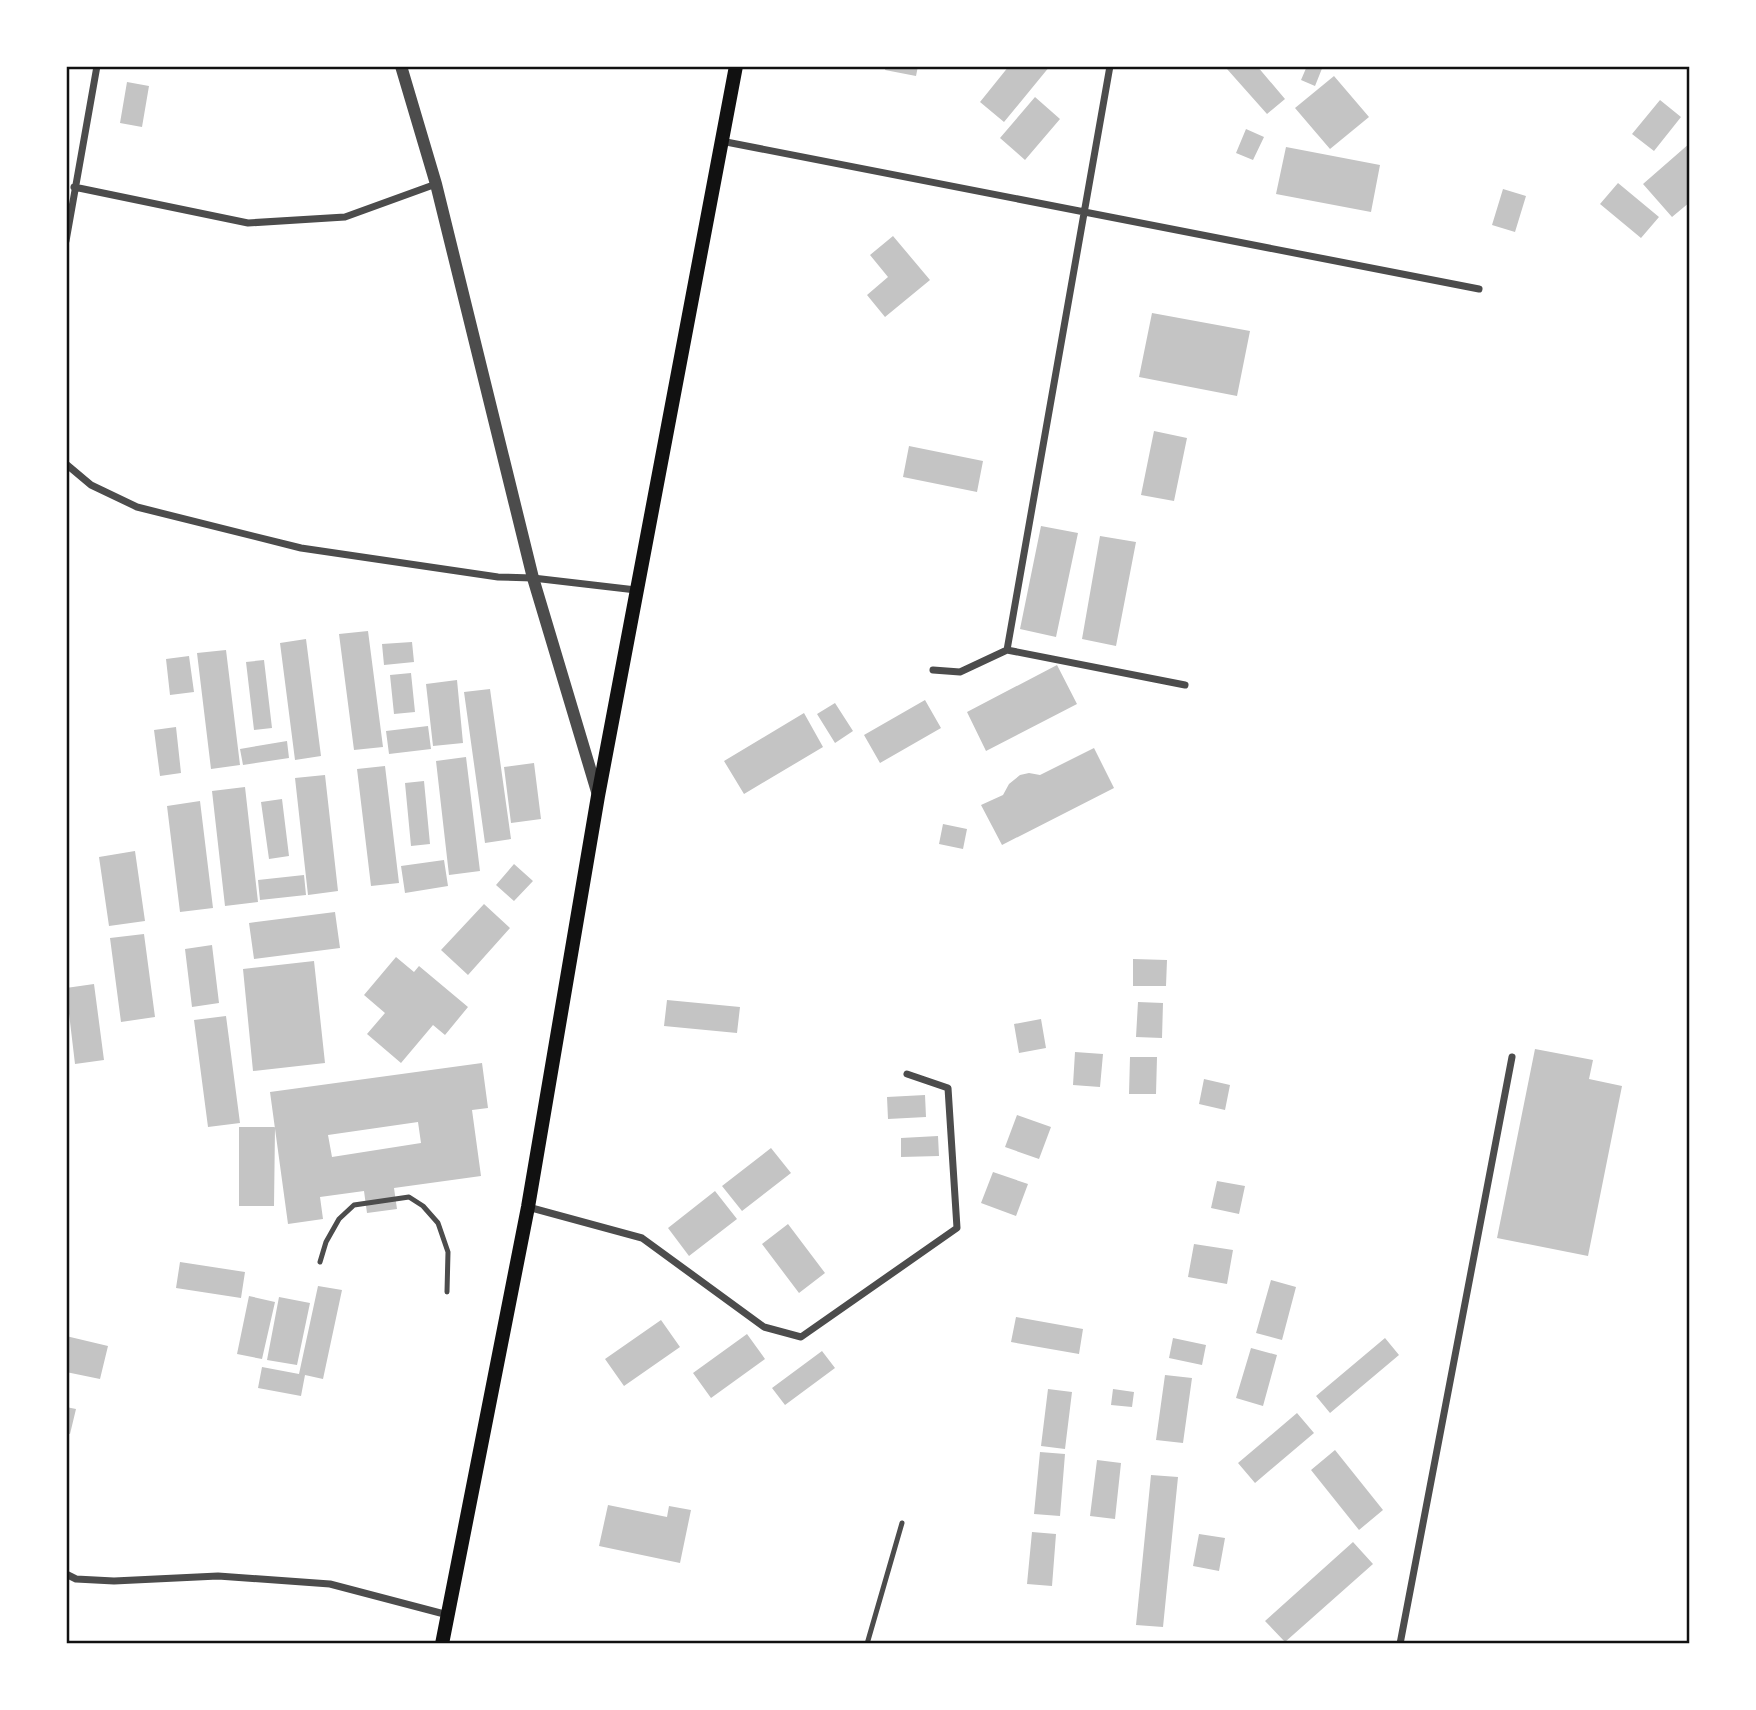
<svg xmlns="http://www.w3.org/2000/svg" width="1756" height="1710" font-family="Manrope,sans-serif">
  <rect width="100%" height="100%" fill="#fff"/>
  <path fill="#c4c4c4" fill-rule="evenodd" d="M886,66H918L916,76L885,70Z
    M1009,66H1050L1004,122L980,102Z
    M1229,66H1257L1285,99L1267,114L1227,69Z
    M1307,66H1323L1315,86L1301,80Z
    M1334,76L1369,117L1330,149L1295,108Z
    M127,82L149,86L142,127L120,123Z
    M1035,97L1060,119L1025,160L1000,138Z
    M1660,100L1681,117L1654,151L1632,134Z
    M1246,129L1264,137L1253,160L1236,153Z
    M1690,143V202L1672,217L1643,184Z
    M1286,147L1380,165L1371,212L1276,194Z
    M1618,183L1659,217L1641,238L1600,204Z
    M1503,189L1526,196L1515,232L1492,225Z
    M893,236L930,280L885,317L867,295L888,277L870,255Z
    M1152,313L1250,331L1237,396L1139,377Z
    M1154,431L1187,438L1174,501L1141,495Z
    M909,446L983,461L977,492L903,477Z
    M1041,526L1078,533L1056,637L1020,629Z
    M1100,536L1136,542L1116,646L1082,639Z
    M368,631L383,747L354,750L339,634Z
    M306,639L321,756L295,760L280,643Z
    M412,642L414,662L384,665L382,644Z
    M226,650L240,765L211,769L197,653Z
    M189,656L194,692L170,695L166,659Z
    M264,660L272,728L254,730L246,662Z
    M1057,665L1077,704L986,751L967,712Z
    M411,673L415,712L394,714L390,675Z
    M457,680L463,743L433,746L426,684Z
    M490,689L511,839L485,843L464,692Z
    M925,700L941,728L880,763L864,735Z
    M835,703L853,731L835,743L817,714Z
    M804,713L823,747L744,794L724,761Z
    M428,726L431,749L389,754L386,731Z
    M176,727L181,773L160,776L154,730Z
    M287,741L289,758L243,765L240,749Z
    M1094,748L1114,788L1002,845L981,805L1003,795L1009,784L1020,775L1029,773L1040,775Z
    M466,757L480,871L449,875L436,761Z
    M534,763L541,819L511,823L504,767Z
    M385,766L399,883L371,886L357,769Z
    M325,775L338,891L308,895L295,778Z
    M424,781L430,844L411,846L405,783Z
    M245,787L258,902L225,906L212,791Z
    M282,799L289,856L269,859L261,802Z
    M200,801L213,908L180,912L167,806Z
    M943,824L967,829L963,849L939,844Z
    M135,851L145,921L109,926L99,857Z
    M444,860L448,886L405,893L401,866Z
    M514,864L533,881L514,901L496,885Z
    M304,875L306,895L260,900L258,880Z
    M484,904L510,928L468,975L441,950Z
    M335,912L340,948L254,959L249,923Z
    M144,934L155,1017L121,1022L110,938Z
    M212,945L219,1003L192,1007L185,949Z
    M396,957L414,972L419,966L468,1007L445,1035L433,1025L401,1063L367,1034L385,1013L364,995Z
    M1133,959L1167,960L1166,986H1133Z
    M314,961L325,1063L253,1071L243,969Z
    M94,984L104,1060L75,1064L66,988Z
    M667,1000L740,1007L737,1033L664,1026Z
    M1138,1002L1163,1003L1162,1038L1136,1037Z
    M226,1016L240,1123L208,1127L194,1020Z
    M1041,1019L1046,1048L1019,1053L1014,1024Z
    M1535,1049L1593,1060L1589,1079L1622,1086L1588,1256L1497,1238Z
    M1075,1052L1103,1054L1100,1087L1073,1085Z
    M1130,1057H1157L1156,1094H1129Z
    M482,1063L488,1108L472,1110L481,1176L394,1188L397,1209L367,1213L364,1191L320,1197L323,1219L288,1224L270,1092ZM418,1122L421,1143L332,1157L328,1135Z
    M1204,1079L1230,1085L1225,1110L1199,1104Z
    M925,1095L926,1117L888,1119L887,1097Z
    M1017,1115L1051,1127L1039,1159L1005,1147Z
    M239,1127H275L274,1206H239Z
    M938,1136L939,1156L901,1157V1138Z
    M771,1148L791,1173L742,1211L722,1186Z
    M993,1172L1028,1184L1016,1216L981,1203Z
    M1217,1181L1245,1186L1239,1214L1211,1208Z
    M715,1191L737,1219L689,1256L668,1228Z
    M788,1224L825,1273L799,1293L762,1244Z
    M1194,1244L1233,1250L1227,1284L1188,1277Z
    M180,1262L245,1272L241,1298L176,1288Z
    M1271,1280L1296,1287L1282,1340L1256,1333Z
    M318,1286L342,1290L323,1379L305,1375L301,1396L258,1388L262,1367L299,1374Z
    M249,1296L275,1302L262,1359L237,1354Z
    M279,1297L310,1303L297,1365L267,1360Z
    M1016,1317L1083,1329L1079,1354L1011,1342Z
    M661,1320L680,1347L624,1386L605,1359Z
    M747,1334L765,1359L711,1398L693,1373Z
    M66,1336L108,1346L100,1379L66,1372Z
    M1173,1338L1206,1345L1202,1365L1169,1358Z
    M1385,1338L1399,1355L1330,1413L1316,1396Z
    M1251,1348L1277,1355L1263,1406L1236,1398Z
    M822,1351L835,1368L785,1405L772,1388Z
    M1165,1375L1192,1378L1183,1443L1156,1440Z
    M1048,1389L1072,1392L1065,1449L1041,1446Z
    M1113,1389L1134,1392L1132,1407L1111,1405Z
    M66,1407L76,1409L70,1434L66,1433Z
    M1297,1413L1314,1433L1255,1483L1238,1463Z
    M1335,1450L1383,1510L1359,1530L1311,1470Z
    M1040,1452L1065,1454L1060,1516L1034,1514Z
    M1097,1460L1121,1463L1115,1519L1090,1516Z
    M1151,1475L1178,1477L1163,1627L1136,1625Z
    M608,1505L667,1517L669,1506L691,1510L680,1563L599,1546Z
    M1032,1532L1056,1534L1052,1586L1027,1584Z
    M1199,1534L1225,1538L1219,1571L1193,1566Z
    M1353,1542L1373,1564L1285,1642L1265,1621Z"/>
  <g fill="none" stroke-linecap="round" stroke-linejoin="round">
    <path stroke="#4c4c4c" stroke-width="5" d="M320,1262L326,1242L339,1219L354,1205L409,1197L423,1206L438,1223L448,1252L447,1292
      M867,1644L902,1523"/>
    <path stroke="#4c4c4c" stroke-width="7" d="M721,141L1479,289
      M74,187L248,223L345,217L436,184
      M66,241L97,66
      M66,464L91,485L137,507L301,548L498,577L533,578L636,590
      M1007,650L1110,66
      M933,670L960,672L1007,650L1185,685
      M528,1207L642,1238L764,1327L801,1337L957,1228L948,1088L907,1074
      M66,1574L76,1579L114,1581L218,1576L330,1584L448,1615
      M1400,1644L1512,1057"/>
    <path stroke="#4c4c4c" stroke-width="12" d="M401,66L436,184L533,578L598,795"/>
    <path stroke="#111" stroke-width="14" d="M442,1644L528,1207L598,796L736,66"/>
  </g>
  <rect width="1756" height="1710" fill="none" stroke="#ffffff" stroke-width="136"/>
  <rect x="68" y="68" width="1620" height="1574" fill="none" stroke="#111" stroke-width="2.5"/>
</svg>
